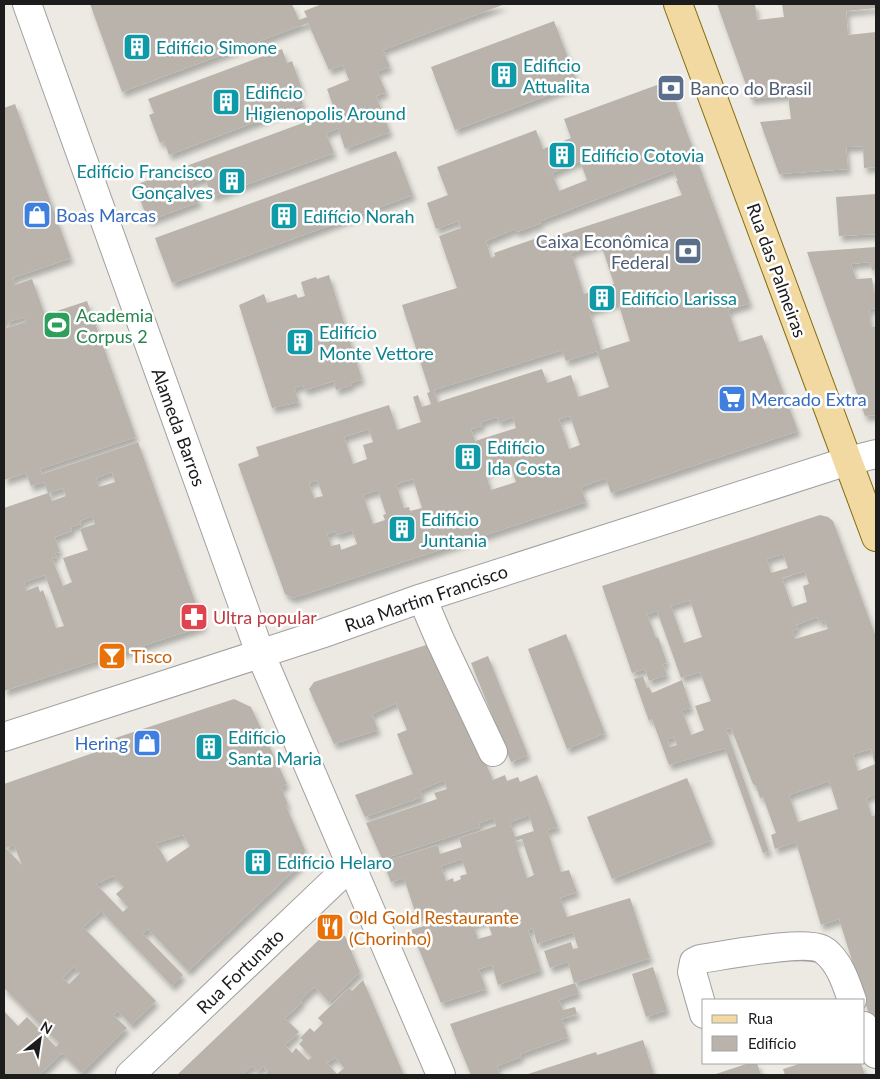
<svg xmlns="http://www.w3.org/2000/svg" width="880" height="1079" font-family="Lato,sans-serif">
  <defs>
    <filter id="shadow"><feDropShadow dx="3" dy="5.5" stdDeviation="2.5" flood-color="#0004"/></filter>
  </defs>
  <rect width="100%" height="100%" fill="#eceae3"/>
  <path fill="#b9b3ac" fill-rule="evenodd" filter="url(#shadow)" d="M90,4H292L299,20L307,17L304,11L322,4H505L383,50L390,67L377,71L386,92L376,96L390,132L345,149L338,128L326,133L334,153L212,197L205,178L192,183L199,202L148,221L135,185L335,111L327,89L349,80L343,65L329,70L308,23L122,92Z
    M717,4H755L757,20L784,17L782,4H876V8L846,11L848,35L876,32V167L864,168L863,146L846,147L848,169L779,174L760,122L791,119L788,95L751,99Z
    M554,21L578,84L455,130L431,67Z
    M282,49L287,63L292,61L302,89L297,90L303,104L169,155L164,141L160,143L149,115L154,113L148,99Z
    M668,81L750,303L728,310L739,342L762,335L798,431L611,493L606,478L581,487L586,502L293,598L285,594L238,464L259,456L256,447L389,405L397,430L421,422L413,397L418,395L422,407L431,404L427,393L430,392L402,305L457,288L439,236L461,228L458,221L436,229L427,203L448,195L437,167L536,130L543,149L571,138L564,119ZM580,161L587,180L559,191L552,173ZM673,170L678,181H676L682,195L541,241L540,237L494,253L495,256L491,258L486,241L515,229L517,232L541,223L540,221ZM601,244L614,284L584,294L571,253ZM618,302L630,341L601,350L589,311ZM562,350L566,361L597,351L609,387L578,397L571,375L547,383L542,369L438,402L434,390ZM570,416L580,445L569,449L559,419ZM497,417L499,422L513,417L516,428L475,441L471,429L482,426L481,422ZM369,429L373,442L363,445L367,459L353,464L344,437ZM510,464L516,482L491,490L485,472ZM413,479L422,508L410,511L409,507L404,508L396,484ZM317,480L323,496L314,498L309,483ZM378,490L386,514L383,515L385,520L373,524L363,495ZM352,530L357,544L341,550L340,544L331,546L327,534L335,531L337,535Z
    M15,104L71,258L13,278L15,285L32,279L45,315L87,301L136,437L40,469L42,474L138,442L204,626L4,691V508L48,493L44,482L31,486L26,473L4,480V108ZM25,317L26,322L6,328L10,321ZM112,472L115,482L99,487L96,478ZM63,488L66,496L52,501L49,493ZM92,516L95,524L80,529L88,550L63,558L72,582L63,586L52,558L57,557L55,553L60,552L55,537L72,531L71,527L81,524L80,521ZM45,575L64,626L56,628L43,590L40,592L38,586L26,591L24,582Z
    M396,151L413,195L172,283L155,238Z
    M876,194V234L839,236L836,197Z
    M876,247V269L872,270L870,262L851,264L856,279L872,278L874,293L876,292V308L869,309L871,327H876V415L865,416L807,252Z
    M329,275L362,379L351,383L352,385L336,390L334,381L305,390L303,385L294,388L299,402L272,408L239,305L264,294L267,303L296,294L298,298L305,296L301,282L316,277L317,279Z
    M820,515L828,517L833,521L876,637V794L866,798L872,816L876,815V1037L839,919L821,925L796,842L775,849L771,835L776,833L763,797L760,798L756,786L753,784L731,728L726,729L769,851L763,853L725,748L669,765L652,719L649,721L634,679L643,676L647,688L649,687L652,693L682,680L691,708L682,710L691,735L704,730L695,706L711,701L700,672L681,678L657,611L647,614L656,638L658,637L667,663L663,664L667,675L649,681L645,669L632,673L602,586ZM783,554L788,568L771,573L767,559ZM805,571L809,584L803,586L807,602L792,607L782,578ZM690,600L702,637L684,643L671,606ZM817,617L819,622L825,620L828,629L795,639L792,631L798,629L796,625ZM674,737L677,745L670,747L667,739ZM871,749L875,764L858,771L853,754ZM829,781L838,809L798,822L789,795Z
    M566,634L605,733L567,749L528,649Z
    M432,643L440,655L493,780L505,775L507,781L518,777L520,782L537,775L558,827L547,830L561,872L569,870L577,892L560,898L567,917L630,898L650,958L574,983L568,962L550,968L544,951L571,942L573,949L578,948L573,932L537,944L533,928L528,930L541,970L498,985L492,965L479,969L486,989L441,1003L411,930L430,924L427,914L417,918L404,878L391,882L383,862L438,845L440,854L462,847L459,838L496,826L494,818L479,823L480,827L382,859L366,823L437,799L434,793L447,789L444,780L420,790L422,797L365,817L355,795L413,774L397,734L407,730L396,703L372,714L378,730L334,744L309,689L314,682ZM529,815L534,831L515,837L510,822ZM522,839L534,875L527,878L515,841ZM462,859L467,874L460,876L461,879L454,882L453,878L446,881L441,866ZM511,913L515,926L509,928L507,922L489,927L492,935L478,939L473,924Z
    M488,656L528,755L511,762L471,663Z
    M234,699L251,707L287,784L281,787L288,805L286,806L305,850L301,864L188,971L148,929L143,934L183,975L172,986L101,911L83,927L156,1001L131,1025L118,1011L113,1015L127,1028L82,1073L62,1053L39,1075H4V1011L18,1026L27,1017L56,1047L59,1043L4,988V784L96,752L94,745ZM183,835L190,846L167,862L156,843ZM14,845L22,865L6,848ZM113,876L124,887L116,894L128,907L123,912L96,884ZM74,967L80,973L69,984L63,978Z
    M687,778L712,840L612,879L587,817Z
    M326,933L345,936L360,972L329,1002L315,987L312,989L300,1001L302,1002L285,1018L299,1032L285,1045L292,1053L296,1048L308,1060L312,1057L299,1044L303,1040L300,1038L310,1028L314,1032L323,1023L318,1018L349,988L352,991L363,980L404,1075H264L268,1072L263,1066L258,1072L252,1066L243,1075H177ZM335,1057L344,1068L337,1074L327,1063Z
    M653,967L667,1010L646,1017L632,974Z
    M575,983L579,993L559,1000L563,1010L575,1007L577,1014L562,1019L568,1037L520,1054L521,1057L497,1066L500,1075H471L450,1024Z
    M643,1040L654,1075H525L596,1052L597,1055Z
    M749,1063H757L761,1075H713Z
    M802,1063H861L865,1075H785L783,1069Z"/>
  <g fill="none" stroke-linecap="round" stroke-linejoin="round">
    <defs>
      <path id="minor" d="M27,4L260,653L441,1075
        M422,598L440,640L493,752
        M4,737L321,634L422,598L848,461L876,454
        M704,1014L692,972L694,962L700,959C722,956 810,938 825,951C840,963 846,983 852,1000
        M864,1026L876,1054
        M130,1075L350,866"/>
      <path id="major" d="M678,4L876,537"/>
    </defs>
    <use href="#minor" stroke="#a0a0a0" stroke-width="30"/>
    <use href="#major" stroke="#856d0e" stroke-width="30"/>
    <use href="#minor" stroke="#fff" stroke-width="28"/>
    <use href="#major" stroke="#f2d9a2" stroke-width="28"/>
  </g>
  <defs>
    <symbol id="building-square" viewBox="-11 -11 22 22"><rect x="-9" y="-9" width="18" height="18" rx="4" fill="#0f9aa8" stroke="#fff"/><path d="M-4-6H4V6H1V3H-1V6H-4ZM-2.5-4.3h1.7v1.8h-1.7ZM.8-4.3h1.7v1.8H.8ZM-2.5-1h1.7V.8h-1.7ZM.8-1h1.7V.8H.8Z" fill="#fff"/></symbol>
    <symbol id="bank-square" viewBox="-11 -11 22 22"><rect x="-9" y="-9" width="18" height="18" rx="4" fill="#5c6f8a" stroke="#fff"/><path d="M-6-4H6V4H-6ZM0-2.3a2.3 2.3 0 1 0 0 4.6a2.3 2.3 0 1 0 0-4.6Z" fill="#fff"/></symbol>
    <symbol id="shop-square" viewBox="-11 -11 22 22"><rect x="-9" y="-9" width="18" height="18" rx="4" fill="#3f7fe0" stroke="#fff"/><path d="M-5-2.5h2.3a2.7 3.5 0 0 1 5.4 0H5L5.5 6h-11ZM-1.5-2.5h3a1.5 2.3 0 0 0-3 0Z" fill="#fff"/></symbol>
    <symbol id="stadium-square" viewBox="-11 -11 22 22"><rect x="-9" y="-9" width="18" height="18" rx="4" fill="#2e9e5b" stroke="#fff"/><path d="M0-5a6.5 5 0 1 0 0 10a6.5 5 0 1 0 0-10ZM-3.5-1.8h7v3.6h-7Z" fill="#fff"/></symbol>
    <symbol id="supermarket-square" viewBox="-11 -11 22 22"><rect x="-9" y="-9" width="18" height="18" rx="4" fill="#3f7fe0" stroke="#fff"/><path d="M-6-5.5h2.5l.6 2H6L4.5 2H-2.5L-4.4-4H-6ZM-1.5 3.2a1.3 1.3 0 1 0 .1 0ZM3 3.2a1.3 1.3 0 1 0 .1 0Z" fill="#fff"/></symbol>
    <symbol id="pharmacy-square" viewBox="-11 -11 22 22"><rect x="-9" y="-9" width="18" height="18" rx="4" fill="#e0444e" stroke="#fff"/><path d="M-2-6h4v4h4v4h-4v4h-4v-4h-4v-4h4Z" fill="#fff"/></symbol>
    <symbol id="bar-square" viewBox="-11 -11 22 22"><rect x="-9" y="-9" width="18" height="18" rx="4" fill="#e8710a" stroke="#fff"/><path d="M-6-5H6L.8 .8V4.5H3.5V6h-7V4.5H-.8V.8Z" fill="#fff"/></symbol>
    <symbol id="restaurant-square" viewBox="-11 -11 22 22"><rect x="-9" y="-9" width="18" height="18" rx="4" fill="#e8710a" stroke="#fff"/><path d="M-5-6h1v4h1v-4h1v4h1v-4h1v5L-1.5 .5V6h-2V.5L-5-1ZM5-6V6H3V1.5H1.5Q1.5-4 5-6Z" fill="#fff"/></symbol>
  </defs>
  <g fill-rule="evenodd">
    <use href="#building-square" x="121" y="31" width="32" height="32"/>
    <use href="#building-square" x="488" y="59" width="32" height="32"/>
    <use href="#bank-square" x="655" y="72" width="32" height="32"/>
    <use href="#building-square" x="210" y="86" width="32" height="32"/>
    <use href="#building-square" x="546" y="139" width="32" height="32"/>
    <use href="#building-square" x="216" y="165" width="32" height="32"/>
    <use href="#shop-square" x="21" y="199" width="32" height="32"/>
    <use href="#building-square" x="268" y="200" width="32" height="32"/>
    <use href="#bank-square" x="672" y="235" width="32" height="32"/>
    <use href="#building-square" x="586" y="282" width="32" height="32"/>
    <use href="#stadium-square" x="41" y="309" width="32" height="32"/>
    <use href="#building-square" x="284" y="326" width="32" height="32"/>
    <use href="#supermarket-square" x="716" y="383" width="32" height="32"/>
    <use href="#building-square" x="452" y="441" width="32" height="32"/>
    <use href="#building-square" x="386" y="513" width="32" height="32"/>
    <use href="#pharmacy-square" x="178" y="601" width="32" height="32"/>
    <use href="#bar-square" x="96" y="640" width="32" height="32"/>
    <use href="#shop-square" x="131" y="727" width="32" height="32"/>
    <use href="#building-square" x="193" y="731" width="32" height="32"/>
    <use href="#building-square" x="242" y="846" width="32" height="32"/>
    <use href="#restaurant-square" x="314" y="911" width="32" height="32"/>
  </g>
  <g text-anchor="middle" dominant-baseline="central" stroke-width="5" stroke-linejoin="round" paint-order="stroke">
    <g font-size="18" fill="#0d838f" stroke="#fff" text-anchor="start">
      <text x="156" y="47">Edifício Simone</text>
      <text x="523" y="65">Edificio<tspan x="523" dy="21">Attualita</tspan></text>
      <text x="245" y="92">Edificio<tspan x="245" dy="21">Higienopolis Around</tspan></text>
      <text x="581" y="155">Edifício Cotovia</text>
      <text x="213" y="171" text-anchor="end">Edifício Francisco<tspan x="213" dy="21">Gonçalves</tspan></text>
      <text x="303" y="216">Edifício Norah</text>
      <text x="621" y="298">Edifício Larissa</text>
      <text x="319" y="332">Edifício<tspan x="319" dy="21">Monte Vettore</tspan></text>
      <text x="487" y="447">Edifício<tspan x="487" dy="21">Ida Costa</tspan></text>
      <text x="421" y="519">Edifício<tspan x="421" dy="21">Juntania</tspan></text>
      <text x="228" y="737">Edifício<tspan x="228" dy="21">Santa Maria</tspan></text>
      <text x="277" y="862">Edifício Helaro</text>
    </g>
    <g font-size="18" fill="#4e5e75" stroke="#fff" text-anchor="start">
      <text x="690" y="88">Banco do Brasil</text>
      <text x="669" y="241" text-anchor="end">Caixa Econômica<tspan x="669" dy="21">Federal</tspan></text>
    </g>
    <g font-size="18" fill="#366cbe" stroke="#fff" text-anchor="start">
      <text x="56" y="215">Boas Marcas</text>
      <text x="751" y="399">Mercado Extra</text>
      <text x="128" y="743" text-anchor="end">Hering</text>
    </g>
    <g font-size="18" fill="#1c1c1c" stroke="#fff">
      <text transform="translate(777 270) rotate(70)">Rua das Palmeiras</text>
      <text transform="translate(179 427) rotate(70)">Alameda Barros</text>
      <text transform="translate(426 598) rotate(-19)">Rua Martim Francisco</text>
      <text transform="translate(240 971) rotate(-44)">Rua Fortunato</text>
    </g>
    <g font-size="18" fill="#27864d" stroke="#fff" text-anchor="start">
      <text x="76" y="315">Academia<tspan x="76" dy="21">Corpus 2</tspan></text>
    </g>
    <g font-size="18" fill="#be3a42" stroke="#fff" text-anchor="start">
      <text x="213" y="617">Ultra popular</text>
    </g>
    <g font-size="18" fill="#c56008" stroke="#fff" text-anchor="start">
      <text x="131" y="656">Tisco</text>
      <text x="349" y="917">Old Gold Restaurante<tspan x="349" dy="21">(Chorinho)</tspan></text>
    </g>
  </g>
  <rect width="880" height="1079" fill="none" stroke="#1c1c1c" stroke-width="10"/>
  <rect x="702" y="999" width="162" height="65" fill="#ffffff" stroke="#a4a4a4"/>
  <rect x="712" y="1015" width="25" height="8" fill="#f2d9a2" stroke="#a4a4a4"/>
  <text x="748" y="1024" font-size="15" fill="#1c1c1c">Rua</text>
  <rect x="712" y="1036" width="25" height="15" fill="#b9b3ac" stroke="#a4a4a4"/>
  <text x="748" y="1049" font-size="15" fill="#1c1c1c">Edifício</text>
  <g transform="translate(40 1039) rotate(30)" stroke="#ffffff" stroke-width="4" paint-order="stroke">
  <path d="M0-4L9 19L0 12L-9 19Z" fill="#1c1c1c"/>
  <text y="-8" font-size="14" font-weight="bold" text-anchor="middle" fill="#1c1c1c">N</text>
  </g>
</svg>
